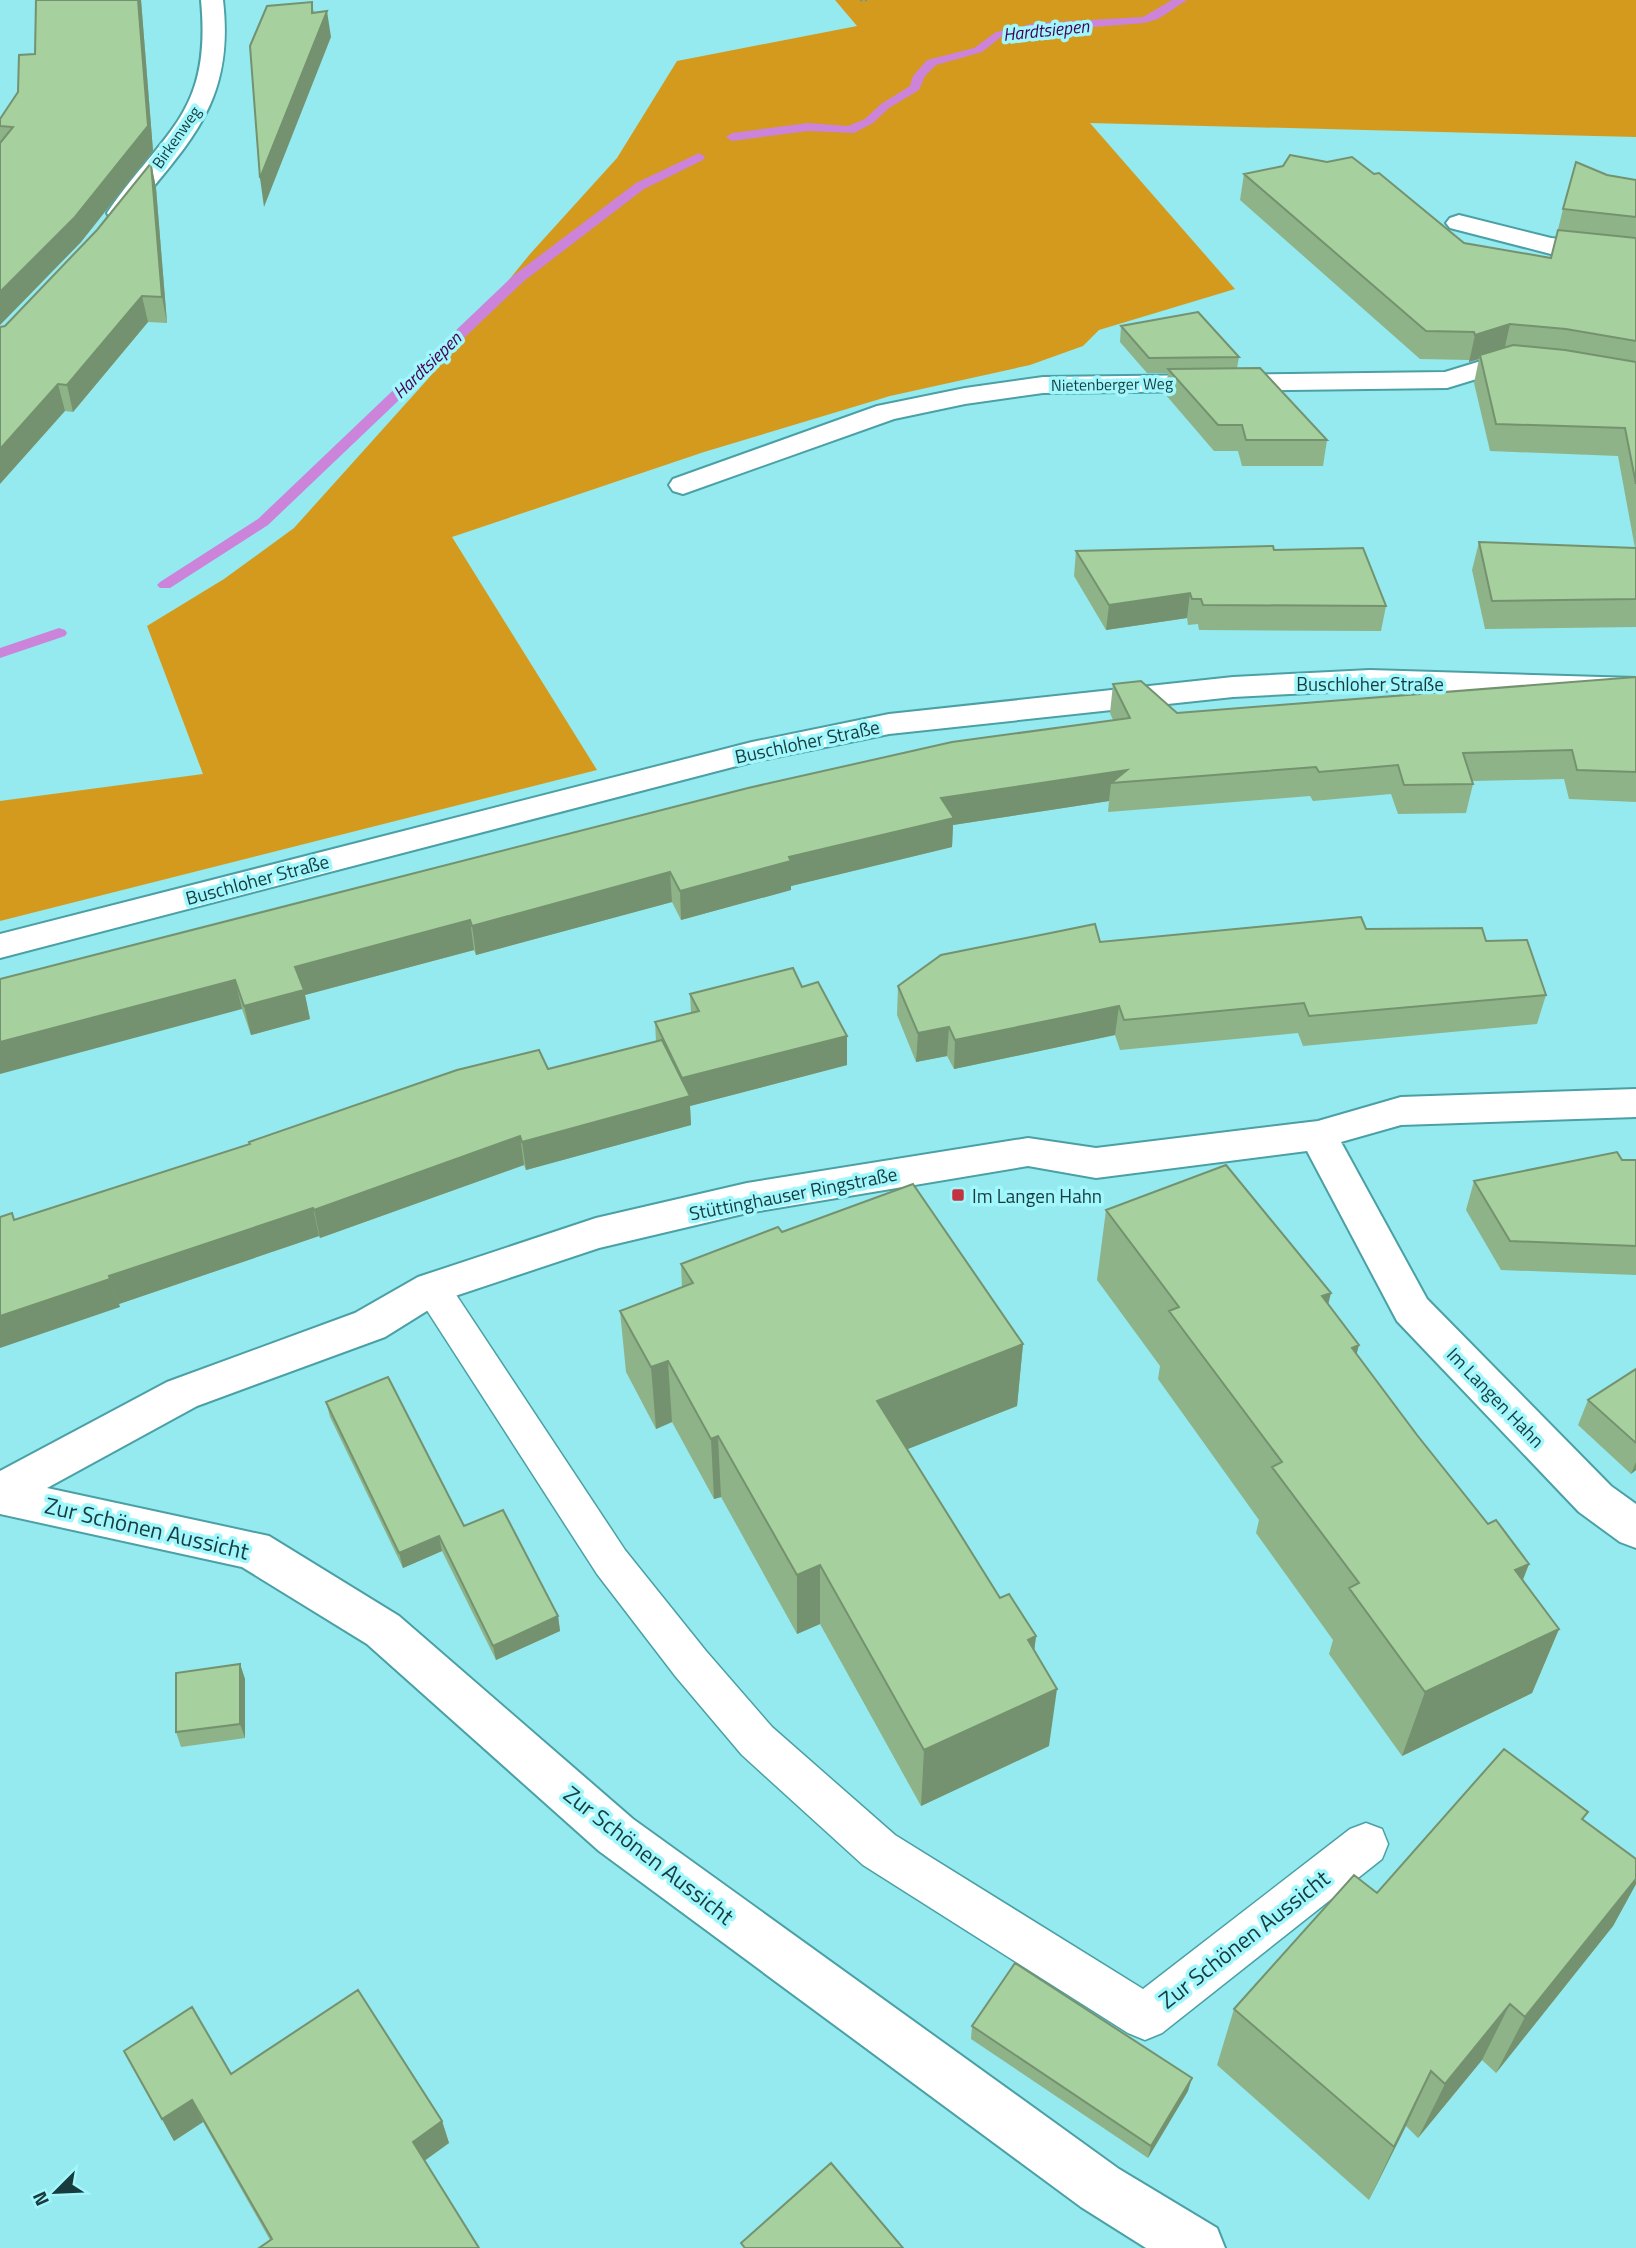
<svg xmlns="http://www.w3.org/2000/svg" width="1636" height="2248" font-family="'Titillium Web',sans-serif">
  <rect width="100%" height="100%" fill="#94eaee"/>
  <path fill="#d49a1e" d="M835,0H1636V137L1090,123L1235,289L1099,330L1083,346L1030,365L890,396L704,452L452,537L597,770L0,921V801L203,774L147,626L224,579L294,528L427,380L530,254L617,158L677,61L857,26Z"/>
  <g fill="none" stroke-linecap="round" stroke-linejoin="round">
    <path fill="#cb84da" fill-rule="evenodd" d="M1172,0H1187L1158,19L1144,23L1018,33L1001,37L982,52L936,65L925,76L919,90L889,108L873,123L854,133L808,131L732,141L726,137L732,133L808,123L848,126L865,119L881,104L910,86L913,76L927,60L974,48L996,32L1035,23L1143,17Z
      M699,153L705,157L703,160L644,189L524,281L268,525L170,588H160L157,585L160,582L258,519L514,275L636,183Z
      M59,628L65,630L67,633L65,636L0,658V648Z"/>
    <defs>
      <path id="lane" d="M432,1274L445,1278L625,1550L706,1651L772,1727L895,1835L1143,1989L1350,1829L1366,1823L1382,1829L1388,1844L1382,1859L1162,2033L1145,2040L1128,2033L863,1865L742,1755L676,1677L597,1574L419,1298L413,1288L419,1278Z"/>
      <path id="street" d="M201,0H223C235,104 188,143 128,218L119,220L110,218L107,213C163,131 212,115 201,0Z
        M1459,215L1551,238L1636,247V263L1551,254L1450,228L1446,223L1450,218Z
        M1504,354L1538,358L1542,364L1538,370L1528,372L1506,370L1447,388L1043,393L965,404L894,419L683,494L673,491L669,485L673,479L877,406L965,388L1043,377L1445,372Z
        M1370,670L1636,678V698L1370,690L1233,697L889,734L752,762L0,958V934L752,742L889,714L1233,677Z
        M1636,1089V1117L1401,1125L1341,1142L1427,1299L1611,1486L1636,1504V1548L1620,1542L1579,1512L1397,1321L1307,1151L1096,1178L1028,1166L747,1213L599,1248L446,1299L385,1337L197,1406L47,1488L269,1536L399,1616L633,1819L1119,2169L1217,2228L1225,2248H1146L1081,2207L599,1851L367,1644L242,1567L0,1514V1471L167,1382L355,1313L418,1277L596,1218L747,1183L1028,1138L1096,1148L1318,1121L1401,1097Z"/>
    </defs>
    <use href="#lane" stroke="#4aa0a5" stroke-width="3"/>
    <use href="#street" stroke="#4aa0a5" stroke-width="4"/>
    <path stroke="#5d9da1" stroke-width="2.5" stroke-dasharray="2.5 2.5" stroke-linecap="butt" d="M860,0H867"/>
    <use href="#lane" fill="#fff" fill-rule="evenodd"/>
    <use href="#street" fill="#fff" fill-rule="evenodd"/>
  </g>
  <path fill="#8fb388" d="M36,0H141L153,151L81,242L0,325V119L18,92L35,54Z
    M151,163L156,188L167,323L148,322L73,412L65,411L5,326L97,230Z
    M1244,174L1464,243L1551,258L1563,209L1607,175L1636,180V627L1485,629L1472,570L1479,542L1635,548L1618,456L1490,451L1474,383L1479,359L1469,362V360L1420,359L1240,200Z
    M1121,326L1239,357L1237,368L1327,440L1323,466H1242L1238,451H1214L1165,394L1168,373H1147L1120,342Z
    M1274,550L1386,606L1381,631L1199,630L1198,624L1188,625L1187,618L1106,630L1074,576L1076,551Z
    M1636,677V802L1569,799L1564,779L1473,781V784L1466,813L1398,814L1391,794L1313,801L1310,796L1108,812L1109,801L953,825L952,847L791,886V890L681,920L672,902L476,955L474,950L305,995L310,1019L251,1035L242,1009L0,979L1113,720L1110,713L1113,684L1177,713Z
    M1366,929L1486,941L1546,995L1537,1024L1303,1046L1298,1033L1120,1050L1115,1035L954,1069L947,1056L916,1062L897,1015L898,986L1100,942Z
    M802,987L847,1065L690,1106L691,1125L526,1170L524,1165L320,1238L319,1236L119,1304L120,1307L14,1220L548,1069L656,1041L655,1022L691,1013L690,994Z
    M1622,1160H1636V1275L1501,1270L1466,1210L1474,1181Z
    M1106,1210L1328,1304L1356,1354L1417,1435L1488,1524L1529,1564L1523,1580L1559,1629L1532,1693L1402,1756L1329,1654L1333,1640L1256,1533L1259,1520L1158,1379L1160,1366L1097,1280Z
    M782,1232L1023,1344L1017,1406L907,1449L1000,1598L1036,1636L1034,1651L1049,1746L921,1806L820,1624L797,1634L721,1497L714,1499L672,1422L656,1429L626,1372L620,1311L682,1287L681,1264Z
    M1636,1369V1470L1631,1474L1578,1425L1588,1400Z
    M326,1402L464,1526L558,1616L560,1631L496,1660L442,1551L403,1568L330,1417Z
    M240,1664L245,1679V1738L181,1747L176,1732Z
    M1584,1821L1636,1859V1884L1613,1926L1496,2073L1482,2060L1418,2138L1406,2126L1369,2200L1217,2065L1234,2009L1377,1893Z
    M972,2026L1188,2091L1148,2158L971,2039Z
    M124,2051L231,2074L442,2121L449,2143L424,2161L270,2240L203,2122L174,2141Z"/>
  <path fill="#74926f" d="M138,0H141L153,151L81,242L0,325V292Z
    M312,2L316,28L327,11L331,37L264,207L260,178L312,13Z
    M151,163L156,188L167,323L162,297Z
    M142,296L148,322L73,412L67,385Z
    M1510,324L1504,351L1480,355L1479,359L1469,362L1475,335Z
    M58,384L65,411L0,484V449Z
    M1190,593L1187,618L1106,630L1109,605Z
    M1127,770L1111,783L1109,801L953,825L952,847L791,886V890L681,920L680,891L789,857L941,798Z
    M670,872L672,902L476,955L472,926Z
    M470,920L474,950L305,995L310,1019L251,1035L244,1006L295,967Z
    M235,980L242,1009L0,1074V1042Z
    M1119,1006L1115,1035L954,1069L955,1040Z
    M949,1027L947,1056L916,1062L918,1033Z
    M847,1036V1065L690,1106L691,1125L526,1170L522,1142L682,1078Z
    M520,1136L524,1165L320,1238L314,1210Z
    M313,1208L319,1236L119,1304L109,1276Z
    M110,1279L120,1307L0,1348V1316Z
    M1331,1293L1314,1361L1322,1296Z
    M1023,1344L1017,1406L875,1462L877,1401Z
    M1359,1345L1341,1413L1352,1348Z
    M668,1361L672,1422L656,1429L651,1367Z
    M718,1436L721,1497L714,1499L711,1439Z
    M1636,1462V1470L1631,1474Z
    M439,1536L442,1551L403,1568L399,1553Z
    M1529,1564L1503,1629L1515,1570Z
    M820,1565V1624L797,1634V1575Z
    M558,1616L560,1631L496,1660L493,1646Z
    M1559,1629L1532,1693L1402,1756L1425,1692Z
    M1036,1636L1029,1694L1028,1640Z
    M240,1664L245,1679V1738L240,1724Z
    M1057,1689L1049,1746L921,1806L924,1750Z
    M1636,1879V1884L1613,1926L1496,2073L1525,2017Z
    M1510,2004L1482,2060L1418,2138L1445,2084Z
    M1431,2071L1406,2126L1369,2200L1394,2147Z
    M1192,2078L1188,2091L1148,2158L1151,2146Z
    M192,2100L203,2122L174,2141L162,2119Z
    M442,2121L449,2143L420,2164L413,2142Z"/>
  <path fill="#a6d09e" stroke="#74926f" stroke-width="2" d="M36,0H138L148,126L75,217L0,292V143L13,127L0,126V119L18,92L19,55L35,54Z
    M312,2V13L327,11L260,178L250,46L267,6Z
    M1290,155L1327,162L1352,157L1374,174L1379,173L1464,243L1551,258L1558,230L1636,238V341L1566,329L1510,324L1475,335L1474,332L1426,331L1244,174L1283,166Z
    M1576,162L1607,175L1636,180V217L1563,209Z
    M151,163L162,297L142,296L67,385L58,384L0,449V327L5,326L97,230Z
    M1198,312L1239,357L1149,358L1121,326Z
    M1513,345L1565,350L1636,362V484L1625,428L1496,424L1480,355Z
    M1260,368L1327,440H1246L1242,425H1218L1168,369Z
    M1479,542L1636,548V599L1492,601Z
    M1273,546L1274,550L1363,548L1386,606L1203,605L1201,599H1192L1190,593L1109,605L1076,551Z
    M1636,677V772L1577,770L1572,750L1463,753L1473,784L1404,785L1398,765L1319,772L1316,767L1111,783L1127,770L941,798L954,818L789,857L791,861L680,891L670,872L472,926L470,920L295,967L304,990L244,1006L235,980L0,1042V979L748,788L952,742L1130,718L1113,684L1141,681L1177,713Z
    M1361,917L1366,929L1482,928L1486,941L1527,940L1546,995L1309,1016L1304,1003L1124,1020L1119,1006L955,1040L949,1027L918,1033L898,986L941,955L1095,924L1100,942Z
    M793,968L802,987L818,982L847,1036L682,1078L655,1022L699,1011L690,994Z
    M662,1040L690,1096L522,1142L520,1136L314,1210L313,1208L109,1276L110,1279L0,1316V1217L12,1213L14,1220L250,1144L249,1142L457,1070L539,1050L548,1069Z
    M1617,1152L1622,1160H1636V1246L1510,1241L1474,1181Z
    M1226,1165L1331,1293L1322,1296L1359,1345L1352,1348L1417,1435L1488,1524L1496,1520L1529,1564L1515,1570L1559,1629L1425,1692L1349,1588L1359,1583L1272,1467L1282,1462L1169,1311L1179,1307L1106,1210Z
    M913,1184L1023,1344L877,1401L1000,1598L1009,1594L1036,1636L1028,1640L1057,1689L924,1750L820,1565L797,1575L718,1436L711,1439L668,1361L651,1367L620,1311L693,1283L681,1264L778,1227L782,1232Z
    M1636,1369V1443L1588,1400Z
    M388,1377L464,1526L503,1510L558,1616L493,1646L439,1536L399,1553L326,1402Z
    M240,1664V1724L176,1732V1673Z
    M1504,1749L1588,1812L1582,1819L1636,1859V1879L1525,2017L1510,2004L1445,2084L1431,2071L1394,2147L1234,2009L1354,1875L1377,1893Z
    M1015,1963L1192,2078L1151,2146L972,2026Z
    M358,1990L442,2121L413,2142L479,2248H259L272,2239L192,2100L162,2119L124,2051L192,2007L231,2074Z
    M831,2163L903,2248H745L741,2243Z"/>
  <rect fill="#c43342" stroke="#a1f7fc" stroke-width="2.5" x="951" y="1188" width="14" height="14" rx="3.5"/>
  <g text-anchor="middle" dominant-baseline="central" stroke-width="7" stroke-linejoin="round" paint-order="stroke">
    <g font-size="16" fill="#183c3e" stroke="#a1f7fc">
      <text transform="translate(176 137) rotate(-55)">Birkenweg</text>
      <text transform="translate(1112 384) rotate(-1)">Nietenberger Weg</text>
    </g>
    <g font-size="18" font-style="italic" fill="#470054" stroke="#a1f7fc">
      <text transform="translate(1046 30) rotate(-6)">Hardtsiepen</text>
      <text transform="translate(427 365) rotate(-44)">Hardtsiepen</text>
    </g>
    <g font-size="19" fill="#183c3e" stroke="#a1f7fc">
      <text x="1370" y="683">Buschloher Straße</text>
      <text transform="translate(807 741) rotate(-12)">Buschloher Straße</text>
      <text transform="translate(257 879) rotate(-15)">Buschloher Straße</text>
      <text transform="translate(793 1193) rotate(-11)">Stüttinghauser Ringstraße</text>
      <text transform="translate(1496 1397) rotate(46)">Im Langen Hahn</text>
    </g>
    <g font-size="19" fill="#183c3e" stroke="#a1f7fc" text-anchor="start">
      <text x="972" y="1195">Im Langen Hahn</text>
    </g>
    <g font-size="23" fill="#183c3e" stroke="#a1f7fc">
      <text transform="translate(147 1528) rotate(13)">Zur Schönen Aussicht</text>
      <text transform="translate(649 1855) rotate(38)">Zur Schönen Aussicht</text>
      <text transform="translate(1244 1939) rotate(-38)">Zur Schönen Aussicht</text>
    </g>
  </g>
  <g transform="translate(56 2192) rotate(246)" stroke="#a1f7fc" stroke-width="5" paint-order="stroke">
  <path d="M0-5L12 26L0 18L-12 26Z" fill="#183c3e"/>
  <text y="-10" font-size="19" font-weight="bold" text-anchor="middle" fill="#183c3e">N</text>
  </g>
</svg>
